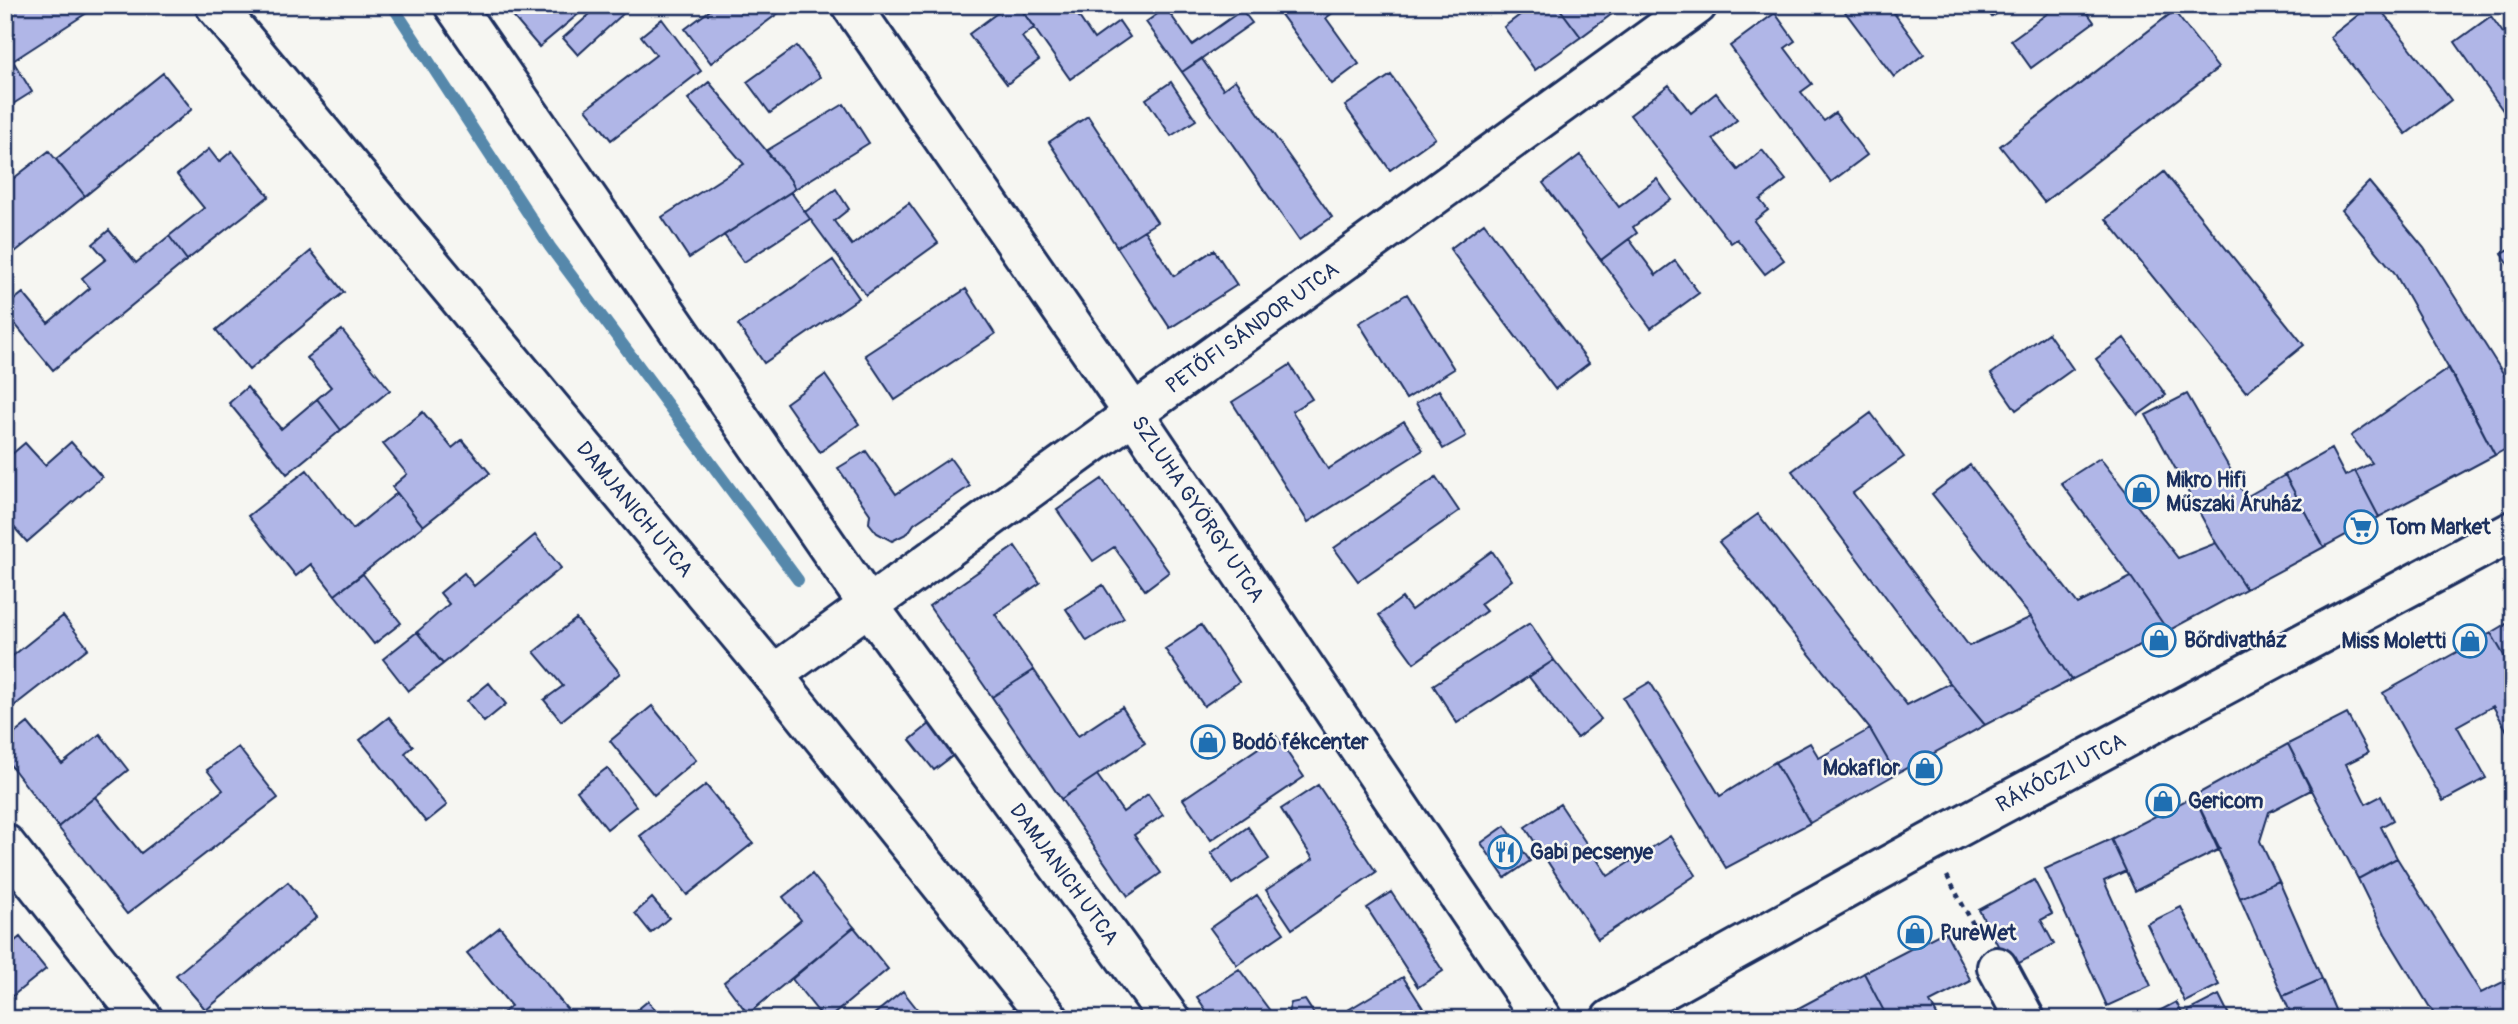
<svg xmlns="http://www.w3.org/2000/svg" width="2518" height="1024" font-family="Pangolin,sans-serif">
  <rect width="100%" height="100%" fill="#f6f6f2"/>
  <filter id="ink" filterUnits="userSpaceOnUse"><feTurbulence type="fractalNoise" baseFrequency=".0143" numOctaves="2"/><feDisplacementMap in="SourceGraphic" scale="14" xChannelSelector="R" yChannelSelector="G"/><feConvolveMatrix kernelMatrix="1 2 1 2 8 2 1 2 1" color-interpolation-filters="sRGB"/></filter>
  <g filter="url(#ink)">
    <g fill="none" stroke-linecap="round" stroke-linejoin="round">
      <path stroke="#5688ab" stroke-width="12" d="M392,5L550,247L798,580"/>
    </g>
    <path fill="#b0b6e7" stroke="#1b2f5e" stroke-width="2" d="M24,5H99L5,66V16Z
      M577,5L582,11L539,47L504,6Z
      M600,5H617L624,13L578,55L563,38Z
      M717,5H781L784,9L711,63L685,29Z
      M1008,5H1018L1035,27L1022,37L1039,60L1007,84L969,34Z
      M1018,5H1071L1094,39L1119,21L1130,37L1070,79Z
      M1281,5H1343L1326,18L1359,64L1332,84L1277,9Z
      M1533,5H1557L1581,37L1535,70L1504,27Z
      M1557,5H1624L1581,37Z
      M1840,5H1888L1924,54L1894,77Z
      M1983,5H2009L1992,17Z
      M2059,5H2082L2094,22L2031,68L2011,40Z
      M2371,5H2377L2451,100L2406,134L2330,37Z
      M1166,8L1192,45L1242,10L1252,23L1182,72L1146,22Z
      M2174,11L2218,68L2044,202L2000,146Z
      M1775,13L1795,41L1785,48L1812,84L1801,92L1824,121L1835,113L1867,155L1831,182L1730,46Z
      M2491,16L2513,47L2511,122L2455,42Z
      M662,19L701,71L611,140L586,109L656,55L641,36Z
      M797,46L820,77L770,113L747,82Z
      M1202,59L1223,89L1235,80L1332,217L1299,240L1182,72Z
      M13,61L32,92L5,109V66Z
      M163,73L192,109L85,196L56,159Z
      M1391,75L1435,138L1390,170L1345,106Z
      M709,82L790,179L795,189L689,258L662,217L744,164L688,99Z
      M1171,82L1196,120L1171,136L1146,99Z
      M1669,85L1691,113L1716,93L1737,120L1713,139L1738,170L1762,150L1786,180L1760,200L1768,210L1754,221L1784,260L1765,274L1737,239L1731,243L1630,115Z
      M844,104L869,143L795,189L790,179L766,151Z
      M1088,116L1157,222L1117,247L1049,142Z
      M209,149L219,162L232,151L269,196L187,260L169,236L204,208L177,175Z
      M49,151L85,196L5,260V185Z
      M1580,155L1619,207L1657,179L1671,199L1633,227L1637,233L1601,260L1543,183Z
      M2164,172L2304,345L2246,392L2106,219Z
      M2369,182L2424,248L2508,381L2513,378V445L2495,455L2467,401L2394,272L2342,210Z
      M836,189L849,209L834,221L852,245L909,203L938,243L866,295L805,212Z
      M791,192L810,219L744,262L724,235Z
      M1484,223L1589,363L1555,389L1450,249Z
      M109,230L136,263L169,236L187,260L53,370L5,312V307L23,293L48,323L90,288L82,278L106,259L93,244Z
      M1144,230L1174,276L1214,250L1237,285L1170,328L1117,247Z
      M1629,239L1656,275L1675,261L1699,293L1651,328L1601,260Z
      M2513,247V274L2502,253Z
      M311,251L344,292L249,370L216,330Z
      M833,260L859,298L764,363L738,325Z
      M966,289L995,334L895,400L865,355Z
      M1407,294L1454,369L1406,399L1359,323Z
      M342,330L390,390L341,430L317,399L331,387L307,358Z
      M2048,333L2073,369L2016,410L1991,374Z
      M2124,338L2166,395L2138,415L2096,359Z
      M1290,365L1312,399L1292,411L1328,469L1404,421L1423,450L1308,522L1232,402Z
      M2449,368L2495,455L2379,517L2355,471L2372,463L2351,436Z
      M825,375L859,424L820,452L786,403Z
      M247,387L281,429L317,399L341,430L287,474L229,403Z
      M1439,390L1466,436L1443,449L1416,403Z
      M2187,394L2246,497L2285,475L2324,547L2246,589L2216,543L2146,415Z
      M423,412L452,448L462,440L490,473L423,526L392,487L407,474L383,444Z
      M1871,413L1904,457L1853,493L1969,646L2031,617L2071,680L1985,725L1950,683L1792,471Z
      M71,442L102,477L27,542L5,517V460L25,443L45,465Z
      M2331,449L2345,476L2355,471L2379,517L2324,547L2285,475Z
      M866,451L896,494L950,458L970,486L914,524L908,533L892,541L877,533L869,523L870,514L838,468Z
      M2100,458L2178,558L2216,543L2246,589L2168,631L2131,577L2061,483Z
      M1970,465L2078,604L2131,577L2168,631L2071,680L2031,617L1932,494Z
      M307,470L353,529L397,493L423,526L335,595L311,564L296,576L248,516Z
      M1436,477L1459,511L1358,581L1334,548Z
      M1102,479L1169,572L1145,590L1114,547L1093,561L1057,510Z
      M1758,514L1907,705L1950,683L1985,725L1896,774L1870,729L1719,542Z
      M535,535L561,568L443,664L417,632L449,604L440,593L464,573L474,586Z
      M1015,546L1040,583L995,614L1034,670L992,697L929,606Z
      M1492,551L1512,580L1480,604L1486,611L1414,663L1379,615L1402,598L1411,610Z
      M363,574L401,623L374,644L335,595Z
      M1103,585L1124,618L1087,641L1066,609Z
      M63,616L88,648L5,713V662Z
      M576,619L620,673L561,721L544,700L563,686L534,652Z
      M2513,620V671L2491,633Z
      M1530,623L1554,660L1457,723L1433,685Z
      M1201,625L1239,682L1204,706L1165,649Z
      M417,632L443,664L408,691L383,659Z
      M2491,633L2513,671V742L2493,706L2457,726L2486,778L2443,801L2383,693Z
      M1554,660L1601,719L1577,738L1529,677Z
      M1034,670L1078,736L1122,707L1145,743L1061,799L992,697Z
      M1650,682L1720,796L1775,762L1810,823L1726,868L1623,698Z
      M489,683L506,704L484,722L467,701Z
      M652,706L696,760L654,795L610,741Z
      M2347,714L2368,753L2346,764L2366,804L2381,796L2393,820L2381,827L2397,858L2358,879L2288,744Z
      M389,717L413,746L405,753L447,805L426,822L360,740Z
      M28,723L62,764L100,734L128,770L58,827L5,758V741Z
      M931,723L955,754L934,770L910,740Z
      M1870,729L1896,774L1810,823L1775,762L1810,743L1819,758Z
      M1276,736L1304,777L1211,840L1183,799Z
      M2288,744L2311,790L2269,812L2260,841L2279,881L2240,898L2194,796Z
      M238,747L278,798L127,914L58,827L95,797L141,853L223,790L207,770Z
      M607,768L636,806L607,829L577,791Z
      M1097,775L1123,812L1148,794L1163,815L1134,835L1161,873L1128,896L1061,799Z
      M706,785L753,843L687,895L640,836Z
      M1318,785L1376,872L1292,929L1266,890L1313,859L1281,809Z
      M2194,796L2220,849L2135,891L2111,839Z
      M1560,804L1608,876L1670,836L1696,875L1598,939L1525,827Z
      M1505,826L1530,861L1505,878L1481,843Z
      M1248,827L1269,859L1232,884L1211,853Z
      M2111,839L2126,871L2104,881L2151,986L2107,1006L2045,869Z
      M2397,858L2481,993L2513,977V1019H2437L2385,934L2358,879Z
      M812,874L854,927L748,1014L724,982L801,920L783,897Z
      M2034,880L2052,914L2041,920L2054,944L2010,968L1979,910Z
      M2279,881L2322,979L2283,996L2240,898Z
      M288,882L317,917L206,1010L176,975Z
      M1391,892L1443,971L1418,987L1367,908Z
      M1257,895L1284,933L1237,965L1210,928Z
      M652,898L669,918L651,933L635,913Z
      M2181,907L2219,985L2185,1002L2147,924Z
      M500,927L572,1015L566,1019H496L511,1006L467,953Z
      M854,927L888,969L828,1019H824L792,979Z
      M1945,931L1971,981L1930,1002L1939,1019H1888L1864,973Z
      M20,937L46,969L5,1002V949Z
      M1239,969L1276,1019H1212L1197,997Z
      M1864,973L1888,1019H1778Z
      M1403,977L1430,1019H1333Z
      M2322,979L2339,1019H2293L2283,996Z
      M903,991L925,1019H868Z
      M2219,995L2231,1019H2191L2188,1011Z
      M1305,1000L1314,1014L1313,1019H1286L1291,1003Z
      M648,1001L663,1019H626Z
      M2176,1002L2185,1019H2144Z
      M317,1010L324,1019H306Z"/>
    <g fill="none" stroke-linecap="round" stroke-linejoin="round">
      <defs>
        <g id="minor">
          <path id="s1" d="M454,5L869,606L1170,1019"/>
          <path id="s2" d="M851,5L1134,414L1542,1019"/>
          <path id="s3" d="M773,675L1697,5"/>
          <path d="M5,844L143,1019"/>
          <path d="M1997,967L2025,1019"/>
        </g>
        <g id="tertiary">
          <path id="s4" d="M215,5L773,675L1049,1019"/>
          <path id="s5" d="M1611,1019L1929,843L2513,531"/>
        </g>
      </defs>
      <use href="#minor" stroke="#1b2f5e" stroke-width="44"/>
      <use href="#tertiary" stroke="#1b2f5e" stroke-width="44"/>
      <path stroke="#1b2f5e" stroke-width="4.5" stroke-dasharray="5 5" stroke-linecap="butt" d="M1947,876L1978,933"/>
      <use href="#minor" stroke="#f6f6f2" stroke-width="38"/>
      <use href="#tertiary" stroke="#f6f6f2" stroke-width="38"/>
    </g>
  </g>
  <defs>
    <symbol id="shop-ring" viewBox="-11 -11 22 22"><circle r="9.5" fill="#f6f6f2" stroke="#1f6fb2" stroke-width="1.5"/><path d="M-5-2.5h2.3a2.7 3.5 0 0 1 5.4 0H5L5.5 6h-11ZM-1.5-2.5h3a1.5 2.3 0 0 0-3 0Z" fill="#1f6fb2"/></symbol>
    <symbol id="supermarket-ring" viewBox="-11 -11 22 22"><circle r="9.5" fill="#f6f6f2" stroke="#1f6fb2" stroke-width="1.5"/><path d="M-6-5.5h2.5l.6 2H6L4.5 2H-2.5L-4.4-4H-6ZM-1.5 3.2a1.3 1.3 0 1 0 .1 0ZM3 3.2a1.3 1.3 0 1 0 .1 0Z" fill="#1f6fb2"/></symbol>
    <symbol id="restaurant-ring" viewBox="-11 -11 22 22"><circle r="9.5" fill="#f6f6f2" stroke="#1f6fb2" stroke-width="1.5"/><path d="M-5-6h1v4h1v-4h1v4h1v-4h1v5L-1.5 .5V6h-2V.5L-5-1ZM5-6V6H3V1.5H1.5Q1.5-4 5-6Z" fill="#1f6fb2"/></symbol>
  </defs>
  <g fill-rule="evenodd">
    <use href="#shop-ring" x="2123" y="473" width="38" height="38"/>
    <use href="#supermarket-ring" x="2342" y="508" width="38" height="38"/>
    <use href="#shop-ring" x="2140" y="621" width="38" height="38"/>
    <use href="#shop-ring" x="2451" y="622" width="38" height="38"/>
    <use href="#shop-ring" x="1189" y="723" width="38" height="38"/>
    <use href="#shop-ring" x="1906" y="749" width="38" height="38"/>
    <use href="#shop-ring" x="2144" y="782" width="38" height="38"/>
    <use href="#restaurant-ring" x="1486" y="833" width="38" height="38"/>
    <use href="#shop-ring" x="1896" y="914" width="38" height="38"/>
  </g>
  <g text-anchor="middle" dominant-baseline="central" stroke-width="5" stroke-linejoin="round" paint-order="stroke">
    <g font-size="21" fill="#1b2f5e" stroke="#f6f6f2">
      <text stroke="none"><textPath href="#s3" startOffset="592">PETŐFI SÁNDOR UTCA</textPath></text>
      <text stroke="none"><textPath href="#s4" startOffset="656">DAMJANICH UTCA</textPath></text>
      <text stroke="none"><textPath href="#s2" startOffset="612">SZLUHA GYÖRGY UTCA</textPath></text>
      <text stroke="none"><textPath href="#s5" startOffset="513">RÁKÓCZI UTCA</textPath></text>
      <text stroke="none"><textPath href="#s1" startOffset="1062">DAMJANICH UTCA</textPath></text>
    </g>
    <g font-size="21" font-weight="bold" fill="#1b2f5e" stroke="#f6f6f2" text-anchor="start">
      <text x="2166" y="480">Mikro Hifi<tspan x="2166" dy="24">Műszaki Áruház</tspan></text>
      <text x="2386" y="527">Tom Market</text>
      <text x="2184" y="640">Bőrdivatház</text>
      <text x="2446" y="641" text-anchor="end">Miss Moletti</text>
      <text x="1232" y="742">Bodó fékcenter</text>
      <text x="1900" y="768" text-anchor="end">Mokaflor</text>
      <text x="2188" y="801">Gericom</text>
      <text x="1530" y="852">Gabi pecsenye</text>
      <text x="1940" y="933">PureWet</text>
    </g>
  </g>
  <rect width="2518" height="1024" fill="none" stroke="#f6f6f2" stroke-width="28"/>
  <rect x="14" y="14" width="2490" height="996" fill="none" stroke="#1b2f5e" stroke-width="2.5" filter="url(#ink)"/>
</svg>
